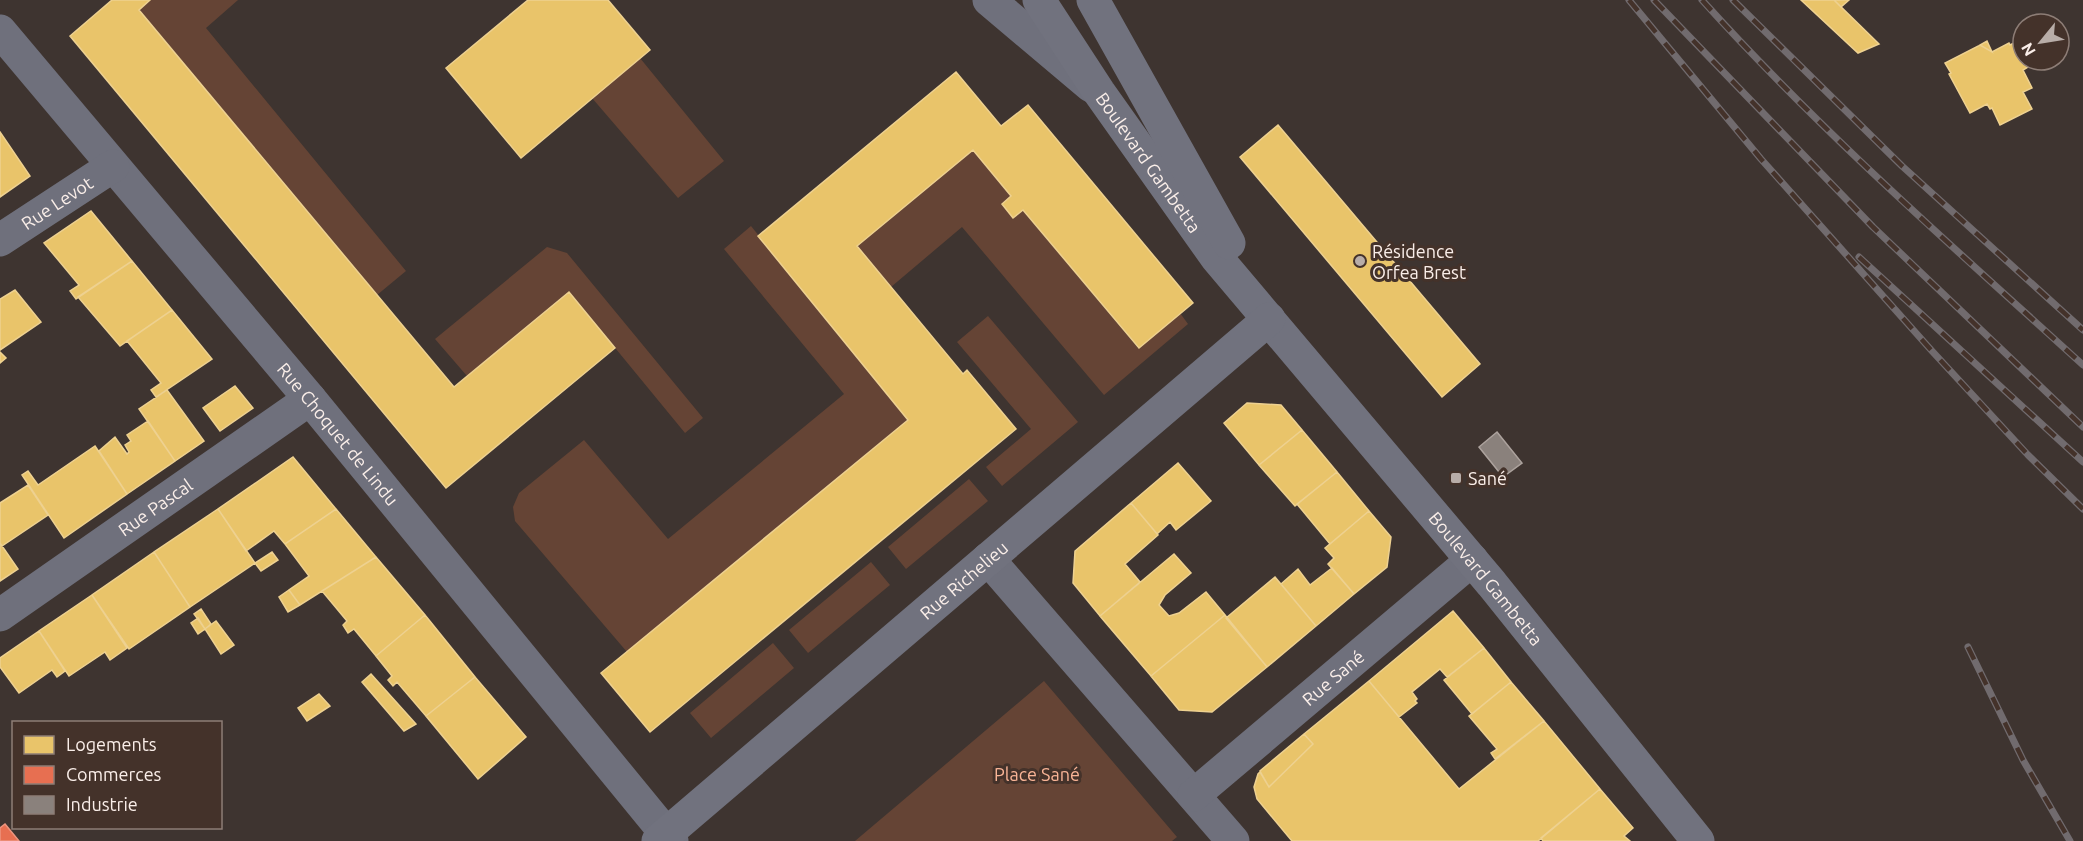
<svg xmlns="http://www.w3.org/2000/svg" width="2083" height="841" font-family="Ubuntu,sans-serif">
  <rect width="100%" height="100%" fill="#3e3430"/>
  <path fill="#654435" d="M150,0H238L206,28L406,271L377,295L139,10Z
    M640,58L724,161L678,198L592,98Z
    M973,150L1011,196L1002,204L1013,217L1023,210L1138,348L1180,313L1188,324L1104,395L962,227L891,287L857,246Z
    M751,226L908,420L627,652L515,521L513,507L519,493L584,440L668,539L844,394L724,249Z
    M547,247L567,253L703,418L685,433L570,293L467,376L435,339Z
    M988,316L1078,422L1002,486L986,467L1031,429L957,342Z
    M969,479L988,501L906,569L888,547Z
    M871,562L890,585L808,653L789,630Z
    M773,643L794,668L711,738L690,713Z
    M1044,681L1177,837L1172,841H855Z"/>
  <path fill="#e9c46a" stroke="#eed190" stroke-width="1.5" d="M112,0H150L139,10L454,387L569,292L615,348L446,488L70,36Z
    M528,0H608L650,50L521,158L446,68Z
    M1801,0H1834L1879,44L1858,53Z
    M1834,0H1849L1841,7Z
    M2020,40L2023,45V60H2031L2033,64L2023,70L2032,88L2023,92L2032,109L2000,125L1992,108L1990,109L1987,104L1970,113L1949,74L1951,73L1945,63L1980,45L1992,52L2009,43L2010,45Z
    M1987,41L1992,52L1980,45Z
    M956,72L1001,126L1028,105L1193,303L1139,348L1023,210L1013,218L1002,204L1011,196L973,150L857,246L963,374L967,370L1016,429L650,732L601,673L908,420L758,236Z
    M1278,125L1480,364L1442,397L1240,157Z
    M0,132L30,176L0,197Z
    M91,211L132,261L76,299L70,291L79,285L44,243Z
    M132,261L172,310L120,346L78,297Z
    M15,290L41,322L0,350V299Z
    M172,310L212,359L156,397L151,390L161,383L127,341Z
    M0,352L6,358L0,363Z
    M235,386L253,408L220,431L203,408Z
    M167,390L204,441L175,461L139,409Z
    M1247,403L1281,405L1302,430L1259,465L1224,423Z
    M148,421L175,461L127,494L99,451L115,437L127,454L129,452L125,445L131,441L127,435Z
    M1302,430L1337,472L1295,506L1259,465Z
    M95,446L127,494L64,538L22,475L28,471L38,485Z
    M293,457L336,509L285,544L274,531L246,551L218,509Z
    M1178,463L1211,501L1176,530L1170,522L1157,534L1131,503Z
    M1337,472L1369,511L1330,544L1297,504Z
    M28,485L48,515L2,546L0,543V503Z
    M1131,503L1158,535L1125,564L1140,582L1100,616L1073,583L1075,551Z
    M218,509L255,563L190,607L154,552Z
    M336,509L376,557L300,605L289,590L309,576L285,544Z
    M1369,511L1391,537L1387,567L1354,594L1328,564L1334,558L1325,548Z
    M0,543L18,569L0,581Z
    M154,552L190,607L129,649L92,595Z
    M272,552L278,560L261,571L255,563Z
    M1174,554L1191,573L1165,595L1159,605L1169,616L1179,613L1206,592L1225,615L1151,676L1100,616Z
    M376,557L425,615L376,656L354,629L348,633L343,625L347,621L322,591Z
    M1332,568L1354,594L1316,626L1281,584L1298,569L1310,585Z
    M1275,577L1316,626L1267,667L1226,618Z
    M289,590L300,605L288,612L279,597Z
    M92,595L127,648L110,660L105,652L69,676L39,631Z
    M201,609L211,624L205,629L194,614Z
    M1453,611L1484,648L1447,677L1440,669L1412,692L1417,699L1415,701L1417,703L1399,717L1369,681Z
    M425,615L475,677L426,716L397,682L393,686L388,680L392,676L376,656Z
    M1225,615L1267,667L1212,712L1179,710L1151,676Z
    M198,618L205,629L198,634L191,623Z
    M216,621L234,645L221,654L205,629Z
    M39,631L65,671L57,677L52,670L19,693L0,667V658Z
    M1484,648L1511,682L1472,714L1444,680Z
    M371,674L416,724L404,731L362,682Z
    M475,677L526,737L478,779L426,716Z
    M1369,681L1459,789L1544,721L1600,789L1538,841H1292L1257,799L1254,787L1258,774L1260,772L1269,787L1313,744L1304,734Z
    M1511,682L1544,721L1495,759L1491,753L1497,749L1469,716Z
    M319,694L330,706L307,721L298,708Z
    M1304,734L1313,744L1269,787L1260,771Z
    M1600,789L1633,828L1624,836L1630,841H1543L1541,838Z"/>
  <path fill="#e76f51" stroke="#ed957f" stroke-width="1.5" d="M5,824L19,841H0V828Z"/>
  <path fill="#8a817c" stroke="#aca29d" stroke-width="1.5" d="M1497,432L1522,463L1503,477L1479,447Z"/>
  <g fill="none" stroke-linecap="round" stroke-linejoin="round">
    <g stroke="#6f707c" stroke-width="33">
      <path d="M989,0L1091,86"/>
      <path id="s1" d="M0,31L310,399L672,841"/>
      <path id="s2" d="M0,240L113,166"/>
      <path d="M988,559L1233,841"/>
      <path id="s3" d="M0,615L310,399"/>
      <path id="s4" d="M1194,795L1472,560"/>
    </g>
    <g stroke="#71727e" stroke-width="33">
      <path id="s5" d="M1039,0L1099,92L1216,257L1492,584L1698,841"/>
      <path d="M1093,0L1229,243"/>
      <path id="s6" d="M658,841L1269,319"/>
    </g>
    <defs>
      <path id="rail" d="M1629,0L1761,159L1932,351L2028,455L2083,509
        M1654,0L1873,227L2083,427
        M1702,0C1820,131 1953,247 2083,365
        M1733,0L1902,166L2083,330
        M1859,257L2083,462
        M1968,647L2023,760L2070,841"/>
    </defs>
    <use href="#rail" stroke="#716b6e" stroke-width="7"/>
    <use href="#rail" stroke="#44322a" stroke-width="4.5" stroke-dasharray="14" stroke-linecap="butt"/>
  </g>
  <g fill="#b8ada8" stroke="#44322a" stroke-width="2">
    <circle cx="1360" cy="261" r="6"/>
    <rect x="1450" y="472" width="12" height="12" rx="3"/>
  </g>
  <g text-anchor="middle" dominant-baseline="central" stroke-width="6" stroke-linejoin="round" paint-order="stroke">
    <g font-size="18" fill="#faeee9" stroke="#44322a">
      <text stroke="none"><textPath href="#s5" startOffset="196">Boulevard Gambetta</textPath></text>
      <text stroke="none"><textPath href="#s2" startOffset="68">Rue Levot</textPath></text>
      <text stroke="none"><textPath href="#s1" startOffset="526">Rue Choquet de Lindu</textPath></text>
      <text stroke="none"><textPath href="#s3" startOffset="189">Rue Pascal</textPath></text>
      <text stroke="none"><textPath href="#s5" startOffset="732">Boulevard Gambetta</textPath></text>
      <text stroke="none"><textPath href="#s6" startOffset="402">Rue Richelieu</textPath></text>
      <text stroke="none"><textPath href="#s4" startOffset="182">Rue Sané</textPath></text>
    </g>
    <g font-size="18" fill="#faeee9" stroke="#44322a" text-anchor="start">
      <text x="1372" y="251">Résidence<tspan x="1372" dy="21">Orfea Brest</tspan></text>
      <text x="1468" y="478">Sané</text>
    </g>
    <g font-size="18" fill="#f9b496" stroke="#44322a">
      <text x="1037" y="774">Place Sané</text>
    </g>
  </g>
  <rect x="12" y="721" width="210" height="108" fill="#44322a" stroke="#8d7d76" stroke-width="1.5"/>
  <rect x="24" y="736" width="30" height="18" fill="#e9c46a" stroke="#8d7d76" stroke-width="1.5"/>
  <text x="66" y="751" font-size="18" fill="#faeee9">Logements</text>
  <rect x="24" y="766" width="30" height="18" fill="#e76f51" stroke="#8d7d76" stroke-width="1.5"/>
  <text x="66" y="781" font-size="18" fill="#faeee9">Commerces</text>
  <rect x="24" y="796" width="30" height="18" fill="#8a817c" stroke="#8d7d76" stroke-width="1.5"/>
  <text x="66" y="811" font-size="18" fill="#faeee9">Industrie</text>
  <g transform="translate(2041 42) rotate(240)"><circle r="28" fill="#44322a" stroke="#8d7d76" stroke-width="1.5"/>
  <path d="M0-4.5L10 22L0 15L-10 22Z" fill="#b8ada8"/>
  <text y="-9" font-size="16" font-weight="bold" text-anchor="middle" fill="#faeee9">N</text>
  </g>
</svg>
